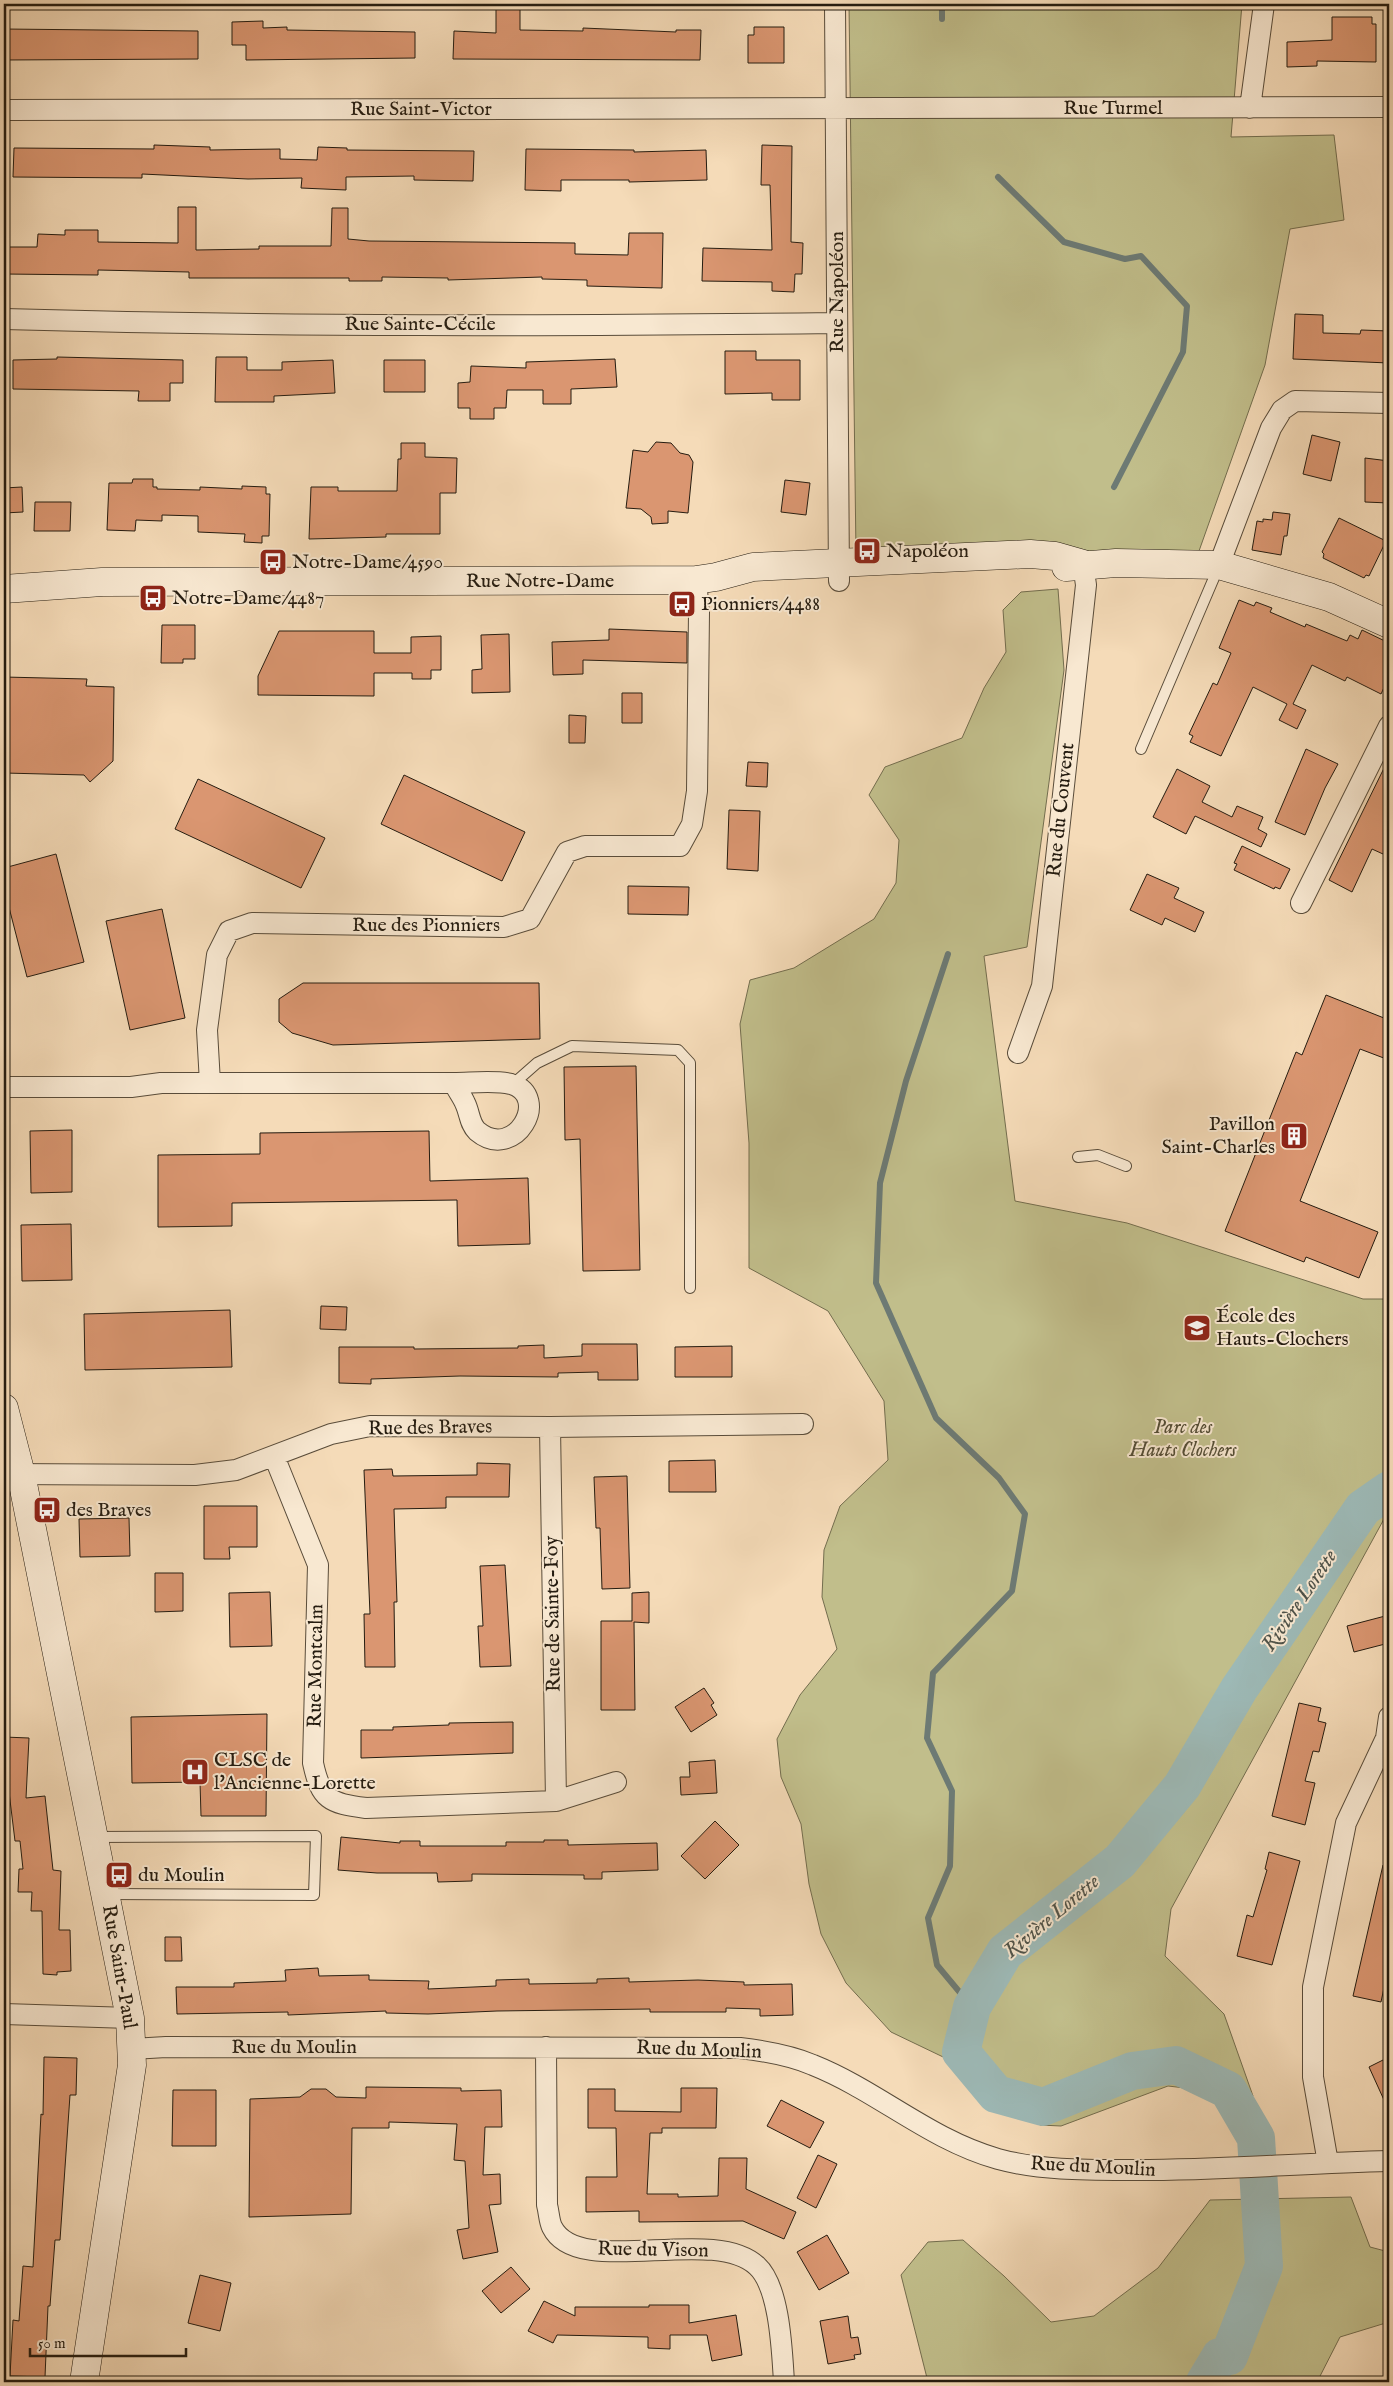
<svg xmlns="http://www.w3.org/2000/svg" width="1393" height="2386" font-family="'IM FELL English',serif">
  <rect width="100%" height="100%" fill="#f5dbb8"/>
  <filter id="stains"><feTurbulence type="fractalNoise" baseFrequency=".004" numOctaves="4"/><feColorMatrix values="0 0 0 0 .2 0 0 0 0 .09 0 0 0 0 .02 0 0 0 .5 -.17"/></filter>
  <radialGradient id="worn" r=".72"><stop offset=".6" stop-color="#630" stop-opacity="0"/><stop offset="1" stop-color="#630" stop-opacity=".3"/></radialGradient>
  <path fill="#c1be8b" stroke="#736d4e" d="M849,4H1242L1231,137L1334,135L1344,220L1290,229L1265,365L1199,551L856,554Z
    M1058,589L1064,670L1027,947L984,956L1015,1201L1127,1223L1363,1299H1389V1521L1384,1519L1171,1909L1165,1956L1224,2014L1253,2096L1168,2086L1061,2126L1040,2125L964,2067L891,2032L846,1983L821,1934L809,1884L801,1824L781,1777L777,1739L800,1695L837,1649L822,1597L824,1550L840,1506L888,1460L884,1401L828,1311L749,1268V1143L740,1024L750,980L794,968L874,919L896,883L899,840L869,795L885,767L962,738L984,688L1006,652L1003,610L1021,592Z
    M1351,2197L1370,2247L1389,2252V2322L1340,2337L1317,2382H928L901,2275L928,2242L963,2240L1004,2276L1051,2322L1094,2316L1158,2268L1210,2200Z"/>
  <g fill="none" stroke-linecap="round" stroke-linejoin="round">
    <path stroke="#6d7a74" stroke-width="6" d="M942,4V19
      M998,177L1064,242L1125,259L1141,256L1187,306L1183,352L1114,487
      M948,954L906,1081L880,1183L876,1283L936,1418L999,1478L1025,1514L1012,1591L933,1673L927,1738L952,1791L950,1866L928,1918L937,1965L972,2007"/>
    <path stroke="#9db9b6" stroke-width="38" d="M1205,2382L1220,2357L1229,2356L1264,2266L1256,2138L1228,2090L1176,2065L1132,2071L1043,2107L996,2094L961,2052L972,2007L1005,1952L1120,1861L1182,1786L1239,1689L1363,1508L1389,1490"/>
  </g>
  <path fill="#da9671" stroke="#251c10" d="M496,4H520V30L583,31V28L676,32V30H701L700,60L453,59L454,31L496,33Z
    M1332,17H1372V24H1376V62L1317,61V66L1287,67V42L1332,40Z
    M263,21V28L287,27V30L415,32V58L246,60V45H232V22Z
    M754,27H784V63H748V35H754Z
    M4,29L198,31V59L4,60Z
    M154,145L210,147V150L280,149V159L317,160L318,147L347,148V150L474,151L473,181L414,180V176L346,177V190L301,188L302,178L248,179L142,174V178L13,177L14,148L154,149Z
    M762,145L792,146L791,242L803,243L802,274H795L794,292L772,291V282L702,281L703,248L772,250L770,185H761Z
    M526,149L634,150V152L706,150L707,180L629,182V180H561V191L525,190Z
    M178,207H196V250L259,249V246H331L332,208H348V239L369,241L575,243V254L628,255L629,233H663L662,288L587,286V280L542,279V277L448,280V278L382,277V281H349V278H189V272L98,270V275L4,274V247H37L38,234L65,235V230H98V242L178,243Z
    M1295,314L1323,315V333L1360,334L1361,330L1389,331V363L1293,359Z
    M725,351H756V360H800V400H772V393L725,394Z
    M57,357L183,360V383H170V401H138L139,391L13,389V360L57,359Z
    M216,357H247V370H282V362L333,360L335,393L274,396V402H215Z
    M615,359L617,387L571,389V404H543V390H507L506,408H494V419H470V408H458V383L470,382L471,366L526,368V362Z
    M384,360H425V392H384Z
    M1312,435L1340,442L1331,481L1303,474Z
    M656,442L671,443L680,453L689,455L693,462L688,513L668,511V523L652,524L651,517L641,509L626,508L633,450L648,452Z
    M401,443H425V457L457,458L456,493H440V534H386V537L309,539L311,487H338V491H397L398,459H401Z
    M1365,458L1389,461V503L1365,502Z
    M133,479H153V487H157V489L200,490V487L242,489V486L266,487V494H270L269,536H262V543L244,542L245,534L198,532V516L162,515V521L136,520L135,531L107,530L109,483H132Z
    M785,480L810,483L806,515L781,512Z
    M22,487L23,512L4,513V488Z
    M35,502H71L70,531H34Z
    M1273,512L1290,514L1287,536H1284L1281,555L1252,550L1257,521L1263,522V519L1272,520Z
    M1339,518L1386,541L1369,576L1366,575L1364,578L1323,558L1324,554L1322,552Z
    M1239,600L1254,606L1256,602L1272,608L1270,612L1305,627L1306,624L1347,641L1350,635L1358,639L1362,630L1389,643V677L1381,694L1347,677L1345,681L1312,665L1293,704L1306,710L1297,729L1279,720L1287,704L1253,687L1221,756L1190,742L1193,736L1189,734L1213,683L1217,685L1231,653L1219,648Z
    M162,625H195V659H183V663H161Z
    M609,629L687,632V663L583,660V674L553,675L552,642L609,640Z
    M279,631H374V653H411V637L441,636V670H431V679H412V673H374V696L258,695V676Z
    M509,634L510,692L472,693V670L482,669L481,635Z
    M4,677L87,679L86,686L114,687L113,761L90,782L84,775L4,773Z
    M622,693H642V723H622Z
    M569,715L586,716L585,743H569Z
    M1306,749L1338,764L1325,788L1305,835L1275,822Z
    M1389,758V841L1383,854L1372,849L1352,892L1329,880Z
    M748,762L768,763L767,787L746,786Z
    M1177,769L1210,786L1202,802L1232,817L1237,806L1263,817L1258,829L1267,834L1261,847L1195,816L1186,834L1153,817Z
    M404,775L525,832L502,881L381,824Z
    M198,779L325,838L301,888L175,829Z
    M729,810L760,811L758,871L727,869Z
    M1242,846L1290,869L1280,889L1275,887L1274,889L1234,870L1237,864L1234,863Z
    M56,854L84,962L27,977L4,888V868Z
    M1147,874L1179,888L1174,898L1204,912L1195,932L1165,918L1162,925L1130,910Z
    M628,886L689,887L688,915L628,914Z
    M162,909L185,1018L130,1030L106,921Z
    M303,983H539L540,1039L333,1045L292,1033L279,1022V999Z
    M1326,995L1389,1020V1060L1360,1049L1300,1201L1378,1232L1359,1278L1306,1257L1304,1262L1225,1231L1296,1052L1302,1055Z
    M636,1066L640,1270L583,1271L580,1139L565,1140L564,1067Z
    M72,1130V1192L31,1193L30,1131Z
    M429,1131L430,1181L528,1178L530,1244L458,1246L457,1200L232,1203V1226L158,1227V1155L260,1154V1133Z
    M71,1224L72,1280L22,1281L21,1225Z
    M321,1306L347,1307L346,1330L320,1329Z
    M230,1310L232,1367L85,1370L84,1314Z
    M582,1344H637L638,1380H598V1372L558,1373V1377L460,1376L371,1379V1384L339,1383V1347H414V1349L518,1348V1346L544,1345V1358L582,1356Z
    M732,1346V1377H675V1347Z
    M715,1460L716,1492H669V1461Z
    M477,1463L510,1464L509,1497H446V1508L394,1509L397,1602H394L395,1667H365L364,1614H370L364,1470L392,1469L393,1476L477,1475Z
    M627,1476L630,1588L602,1589L600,1528H596L594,1477Z
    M204,1506H257V1547H229L230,1559H204Z
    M129,1518L130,1556L80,1557L79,1519Z
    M505,1565L511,1666L480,1667L478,1626H483L480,1566Z
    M155,1573H183V1611L155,1612Z
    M270,1592L272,1646L230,1647L229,1593Z
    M649,1592V1623L634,1622L635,1710H601V1621H632V1593Z
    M1389,1615V1643L1354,1652L1347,1626Z
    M704,1688L714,1703L711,1705L717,1715L691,1732L675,1707Z
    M1299,1703L1321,1708L1318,1721L1326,1723L1319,1752L1313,1751L1305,1781L1315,1783L1305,1825L1272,1816Z
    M267,1714L266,1816H201L200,1782L132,1783L131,1717Z
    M513,1722V1753L361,1758V1730H393V1727L449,1725V1723Z
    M4,1737L29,1738L26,1798L45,1796L53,1870L61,1871L59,1930H70L71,1971L57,1972V1975L43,1974L42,1911H31L32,1892H18L19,1869H23L20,1841H15L9,1792H4Z
    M715,1760L717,1793L681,1795L680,1777H690L689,1762Z
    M715,1821L739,1845L705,1879L681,1856Z
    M341,1837L400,1843V1841H420V1846H506V1842H544V1840H568V1845L657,1843L658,1870L602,1872V1879H584V1875L472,1874V1881L438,1882L437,1873H377L338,1870Z
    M1269,1852L1300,1861L1272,1965L1237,1956L1247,1915L1253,1917L1267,1870L1265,1869Z
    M1383,1865L1389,1866V1964L1381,2002L1353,1996Z
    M165,1937H181L182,1961H165Z
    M318,1968L319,1976L369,1975V1980L429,1981L428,1989L496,1986V1980L529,1979V1984L597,1983V1979L629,1978V1982L698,1980L744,1982V1985L792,1984L793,2015L760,2016V2009L726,2008V2012H650V2009L497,2011L428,2014L386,2013V2011L288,2015V2012L177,2014L176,1987H234V1983L286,1981L285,1970Z
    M44,2057L77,2058L76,2095H70L60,2240H55L50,2306H48L45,2377L10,2376L13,2320L19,2321L23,2266L33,2267L41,2114L43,2115Z
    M1389,2057V2111L1369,2067Z
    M366,2087L461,2088V2091L501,2090L502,2127H485L483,2175L500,2174L501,2204L489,2205L498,2252L463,2259L457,2230L469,2228L465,2161L454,2160L457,2124L389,2122V2128H352L351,2214L249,2217L250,2099L300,2097L311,2089H326L336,2097L366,2098Z
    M681,2088H717L716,2128H662V2133H650L647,2194H678V2197L718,2196L719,2158H747L746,2189L796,2212L784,2239L743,2221L639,2222V2211L586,2212V2177H617L616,2128H588V2089H615V2111L681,2112Z
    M173,2090H216V2146H172Z
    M781,2100L824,2122L810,2148L767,2126Z
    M818,2155L837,2164L816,2208L797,2198Z
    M827,2235L849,2273L819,2290L797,2252Z
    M511,2267L530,2289L501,2313L482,2291Z
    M200,2275L231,2283L220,2331L188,2323Z
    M544,2301L575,2316V2307H649V2305H689V2323L736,2315L742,2355L712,2361L707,2335H670V2349L648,2348V2337L557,2335L553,2343L528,2331Z
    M848,2316L851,2338L858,2337L861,2354L854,2355L855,2359L828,2364L820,2321Z"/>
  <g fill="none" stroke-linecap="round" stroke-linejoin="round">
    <defs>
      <path id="lane" d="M1141,749L1219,566
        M512,1085L537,1063L572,1046L678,1050L690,1063V1288
        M1078,1157L1098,1155L1126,1166
        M95,1837L316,1836L314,1895L107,1894"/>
      <path id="street" d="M835,4L839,581
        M1250,108L1264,4
        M4,110L1389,107
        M4,319C281,327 559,326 836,323
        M1219,565L1271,428L1282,410L1295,401L1389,403
        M1301,903L1389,726
        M1018,1053L1042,986L1086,585L1083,564
        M210,1083H454
        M454,1083C470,1083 496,1080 511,1084C552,1096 515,1163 477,1131C469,1123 470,1113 465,1103C462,1096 457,1090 454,1083Z
        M4,1087H131L161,1083H210L207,1030L217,955L229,931L252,923L504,927L530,919L567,852L585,846H680L692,824L697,791L699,612L696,580
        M550,1427L556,1801
        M274,1456L318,1565L313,1763C321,1800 329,1803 366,1808L556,1801L616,1782
        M4,1474L195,1475L236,1470L331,1434L370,1426L550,1427L803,1424
        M4,2014L130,2018
        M546,2047L547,2205C549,2212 549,2221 552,2227C578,2280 712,2224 757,2266C780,2287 782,2352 784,2382
        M132,2049L166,2047L740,2048C765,2051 790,2055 813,2065C878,2091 928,2139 998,2159C1038,2170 1083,2170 1125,2170C1213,2171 1301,2163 1389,2161
        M1328,2163L1313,2077V1987L1346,1823L1386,1738L1389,1717"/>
      <path id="secondary" d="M1066,567L1116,563L1219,565L1329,597L1389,624
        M4,589L102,582L696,580L716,577L753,567L1030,554L1055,556L1083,564
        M4,1408L21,1474L130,2018L132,2065L84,2382"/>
    </defs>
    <use href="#lane" stroke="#594c3a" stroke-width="12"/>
    <use href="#street" stroke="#594c3a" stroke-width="22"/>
    <use href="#secondary" stroke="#251c10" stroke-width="29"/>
    <use href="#lane" stroke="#f8e8d1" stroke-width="10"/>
    <use href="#street" stroke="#f8e8d1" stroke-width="20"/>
    <use href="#secondary" stroke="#f8e8d1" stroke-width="28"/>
  </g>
  <defs>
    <symbol id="bus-square" viewBox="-11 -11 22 22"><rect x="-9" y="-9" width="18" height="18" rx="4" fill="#8f2418" stroke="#f8e8d1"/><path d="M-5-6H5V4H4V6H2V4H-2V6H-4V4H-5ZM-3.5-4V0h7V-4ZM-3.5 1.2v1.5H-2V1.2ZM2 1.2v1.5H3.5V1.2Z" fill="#fff"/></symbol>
    <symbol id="building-square" viewBox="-11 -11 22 22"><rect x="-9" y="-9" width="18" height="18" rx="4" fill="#8f2418" stroke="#f8e8d1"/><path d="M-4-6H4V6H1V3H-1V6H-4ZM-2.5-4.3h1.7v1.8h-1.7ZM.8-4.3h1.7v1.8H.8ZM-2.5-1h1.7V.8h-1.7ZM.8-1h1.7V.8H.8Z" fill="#fff"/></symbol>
    <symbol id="school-square" viewBox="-11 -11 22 22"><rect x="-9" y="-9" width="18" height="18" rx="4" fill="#8f2418" stroke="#f8e8d1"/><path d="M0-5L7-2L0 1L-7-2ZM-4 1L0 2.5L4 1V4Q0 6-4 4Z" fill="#fff"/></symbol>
    <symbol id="hospital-square" viewBox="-11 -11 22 22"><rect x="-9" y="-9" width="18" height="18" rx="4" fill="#8f2418" stroke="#f8e8d1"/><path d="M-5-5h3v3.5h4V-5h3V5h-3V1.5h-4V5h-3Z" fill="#fff"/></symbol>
  </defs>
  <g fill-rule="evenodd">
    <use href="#bus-square" x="851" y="535" width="32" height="32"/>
    <use href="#bus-square" x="257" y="546" width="32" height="32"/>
    <use href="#bus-square" x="137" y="582" width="32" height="32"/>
    <use href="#bus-square" x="666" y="588" width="32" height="32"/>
    <use href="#building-square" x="1278" y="1120" width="32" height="32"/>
    <use href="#school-square" x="1181" y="1312" width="32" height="32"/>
    <use href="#bus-square" x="31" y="1494" width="32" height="32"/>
    <use href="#hospital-square" x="179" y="1756" width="32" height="32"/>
    <use href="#bus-square" x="103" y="1859" width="32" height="32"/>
  </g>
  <g text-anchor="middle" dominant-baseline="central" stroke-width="4" stroke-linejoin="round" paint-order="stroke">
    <g font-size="20" fill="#251c10" stroke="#f8e8d1">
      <text x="1113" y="108">Rue Turmel</text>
      <text x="421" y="109">Rue Saint-Victor</text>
      <text transform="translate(837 292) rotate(-90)">Rue Napoléon</text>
      <text x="420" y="324">Rue Sainte-Cécile</text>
      <text x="540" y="581">Rue Notre-Dame</text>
      <text transform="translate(1061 810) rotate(-84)">Rue du Couvent</text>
      <text x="426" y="925">Rue des Pionniers</text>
      <text transform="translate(430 1428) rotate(-1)">Rue des Braves</text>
      <text transform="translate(553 1614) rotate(-91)">Rue de Sainte-Foy</text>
      <text transform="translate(316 1666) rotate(-89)">Rue Montcalm</text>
      <text transform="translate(119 1967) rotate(80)">Rue Saint-Paul</text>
      <text x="294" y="2047">Rue du Moulin</text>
      <text transform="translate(699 2050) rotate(2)">Rue du Moulin</text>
      <text transform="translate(1093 2167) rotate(3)">Rue du Moulin</text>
      <text transform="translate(653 2250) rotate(1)">Rue du Vison</text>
    </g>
    <g font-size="20" fill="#251c10" stroke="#f8e8d1" text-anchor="start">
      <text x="886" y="551">Napoléon</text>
      <text x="292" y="562">Notre-Dame/4590</text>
      <text x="172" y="598">Notre-Dame/4487</text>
      <text x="701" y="604">Pionniers/4488</text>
      <text x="1275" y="1124" text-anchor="end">Pavillon<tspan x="1275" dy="23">Saint-Charles</tspan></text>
      <text x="1216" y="1316">École des<tspan x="1216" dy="23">Hauts-Clochers</tspan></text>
      <text x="66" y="1510">des Braves</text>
      <text x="214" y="1760">CLSC de<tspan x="214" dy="23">l'Ancienne-Lorette</tspan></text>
      <text x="138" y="1875">du Moulin</text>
    </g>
    <g font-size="20" font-style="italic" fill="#544d35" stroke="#f8e8d1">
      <text x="1183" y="1427">Parc des<tspan x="1183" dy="23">Hauts Clochers</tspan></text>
    </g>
    <g font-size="21" font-style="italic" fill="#4f534a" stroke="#f8e8d1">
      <text transform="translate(1300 1601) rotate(-56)">Rivière Lorette</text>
      <text transform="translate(1052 1917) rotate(-40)">Rivière Lorette</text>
    </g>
  </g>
  <rect width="1393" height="2386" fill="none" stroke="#f5dbb8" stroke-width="20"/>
  <rect x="5" y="5" width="1383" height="2376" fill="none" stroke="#251c10" stroke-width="2.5"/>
  <rect x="10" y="10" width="1373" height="2366" fill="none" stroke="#251c10"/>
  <path d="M30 2348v8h156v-8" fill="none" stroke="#251c10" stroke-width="2.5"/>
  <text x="38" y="2348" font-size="15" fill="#251c10" stroke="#f8e8d1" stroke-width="4" paint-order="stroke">50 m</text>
  <rect width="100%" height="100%" filter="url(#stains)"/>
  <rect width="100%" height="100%" fill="url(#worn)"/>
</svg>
